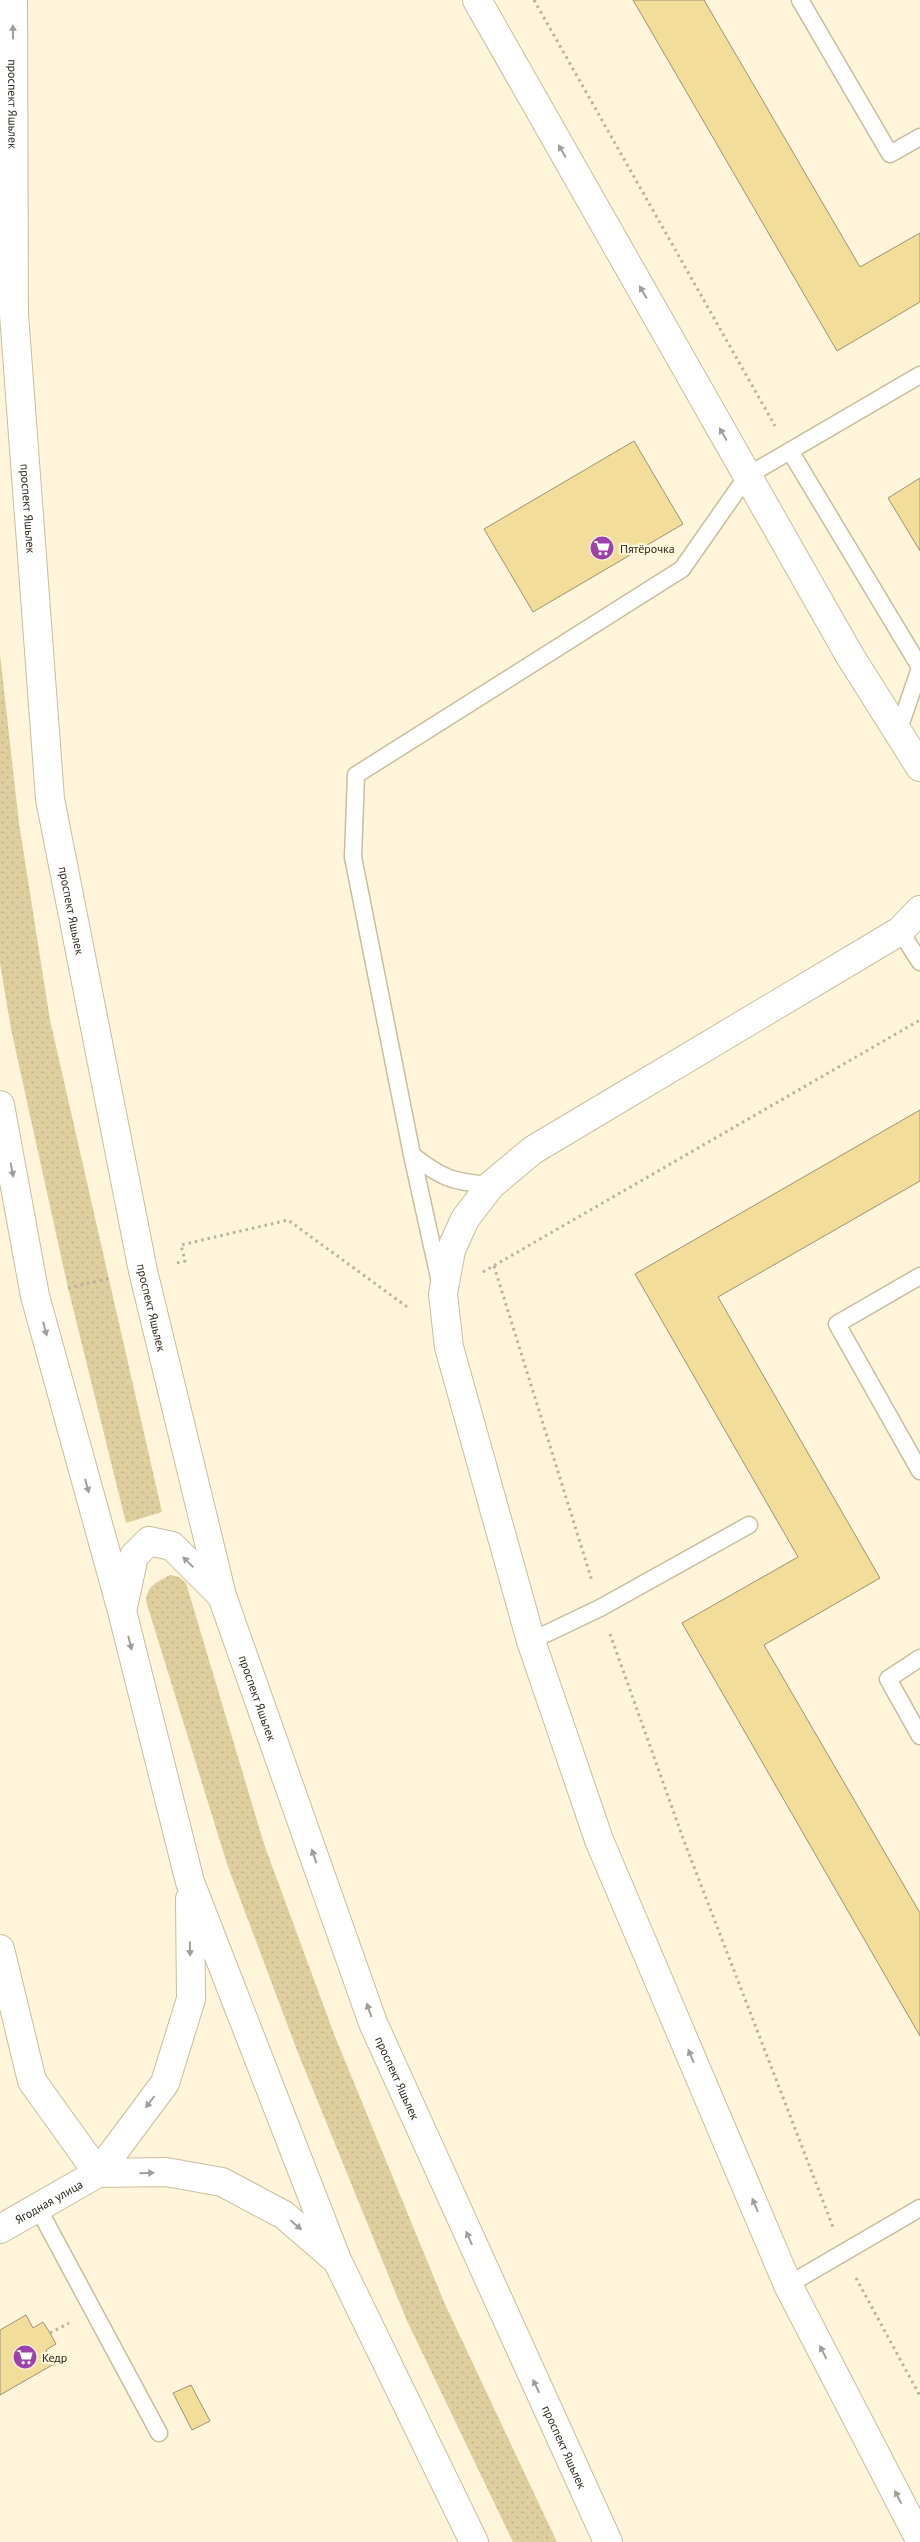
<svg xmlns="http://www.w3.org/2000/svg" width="920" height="2542" font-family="'PT Sans',sans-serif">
  <defs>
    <pattern id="grass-dots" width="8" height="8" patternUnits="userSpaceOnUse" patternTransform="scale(1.25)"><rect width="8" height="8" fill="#dfcf9f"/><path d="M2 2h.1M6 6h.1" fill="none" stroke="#c0b288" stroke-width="1.8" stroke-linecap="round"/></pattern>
  </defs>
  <rect width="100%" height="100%" fill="#fef5da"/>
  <path fill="url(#grass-dots)" d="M0,654L19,823L50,1020L162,1512L126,1523L68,1288L11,1029L0,963Z
    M170,1575L179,1577L186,1583L264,1844L334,2034L444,2302L557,2542H513L407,2321L298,2053L227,1864L146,1601C147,1585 158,1582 170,1575Z"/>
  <path fill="#f3dd9a" stroke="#9d9273" d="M633,0H704L860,267L920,233V302L837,351Z
    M634,441L683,524L533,612L484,529Z
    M920,478V551L888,498Z
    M920,1110V1181L718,1297L880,1578L764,1645L920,1913V2036L682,1623L798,1557L635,1274Z
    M26,2315L33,2328L43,2322L50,2333L56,2344L46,2350L54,2364L0,2395V2330Z
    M191,2385L210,2421L192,2430L173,2393Z"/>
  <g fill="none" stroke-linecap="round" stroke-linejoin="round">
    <defs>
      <path id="lane" d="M800,0L890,154L920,137
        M790,451L920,667
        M898,732L920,668
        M900,931L920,962
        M412,1155L440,1282
        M491,1185C452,1182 442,1178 412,1155L353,857L356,775L682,569L747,476L920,375
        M920,1276L837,1324L920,1471
        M531,1641L600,1608L749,1525
        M920,1658L888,1679L920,1736
        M38,2208L159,2433
        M788,2285L920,2208"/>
      <path id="street" d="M477,0L850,656L920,767
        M920,910L900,931L533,1150L491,1185L465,1219L451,1250L443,1294L449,1347L531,1641L599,1840L788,2285L920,2540
        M0,1949L32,2081L98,2173"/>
      <g id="secondary">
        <path id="s1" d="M13,0L14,314L50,799L143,1271L222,1596L373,2023L608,2542"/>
        <path d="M0,1105L35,1296L122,1611L190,1882L337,2260L474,2542"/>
        <path d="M123,1607L134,1556L149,1541L172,1546L222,1596"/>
        <path d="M98,2173L166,2172L222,2182L284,2215L334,2258"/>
        <path id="s2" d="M0,2229L98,2173L165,2083L191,1999L190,1899"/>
      </g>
    </defs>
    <use href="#lane" stroke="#c8bd9d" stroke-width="19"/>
    <use href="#street" stroke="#c8bd9d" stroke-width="30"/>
    <use href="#secondary" stroke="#c8bd9d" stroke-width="30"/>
    <path stroke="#bab39c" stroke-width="3" stroke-dasharray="2.5 4" stroke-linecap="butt" d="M534,0L775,426
      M177,1263L185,1261L181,1245L288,1220L410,1309
      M494,1266L592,1581
      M483,1272L920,1020
      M68,1288L110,1278
      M610,1634L684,1841L833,2227
      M856,2278L920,2396
      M50,2333L69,2323"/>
    <use href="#lane" stroke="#fff" stroke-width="16"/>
    <use href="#street" stroke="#fff" stroke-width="28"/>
    <use href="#secondary" stroke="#fff" stroke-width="28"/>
  </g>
  <defs><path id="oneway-solid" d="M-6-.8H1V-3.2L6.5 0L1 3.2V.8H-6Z" transform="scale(1.25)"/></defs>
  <g fill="#a09e99">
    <use href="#oneway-solid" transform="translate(13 32) rotate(-91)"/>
    <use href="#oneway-solid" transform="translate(562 151) rotate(-120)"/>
    <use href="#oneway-solid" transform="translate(643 292) rotate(-120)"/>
    <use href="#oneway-solid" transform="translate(723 434) rotate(-120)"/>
    <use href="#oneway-solid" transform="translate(12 1170) rotate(79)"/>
    <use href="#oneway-solid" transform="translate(45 1329) rotate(75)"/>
    <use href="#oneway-solid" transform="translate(87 1486) rotate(75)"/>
    <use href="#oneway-solid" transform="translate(188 1562) rotate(-135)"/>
    <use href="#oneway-solid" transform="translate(130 1643) rotate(76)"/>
    <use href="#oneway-solid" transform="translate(314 1856) rotate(-109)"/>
    <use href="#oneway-solid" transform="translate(190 1949) rotate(89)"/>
    <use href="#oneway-solid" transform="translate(369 2010) rotate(-109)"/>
    <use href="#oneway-solid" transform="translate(691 2056) rotate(-113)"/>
    <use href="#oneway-solid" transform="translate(150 2102) rotate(127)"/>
    <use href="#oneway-solid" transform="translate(147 2173) rotate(-1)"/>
    <use href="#oneway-solid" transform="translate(755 2205) rotate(-113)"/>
    <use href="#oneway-solid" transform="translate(296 2225) rotate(40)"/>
    <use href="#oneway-solid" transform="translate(469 2238) rotate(-114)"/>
    <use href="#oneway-solid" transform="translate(823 2352) rotate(-117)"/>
    <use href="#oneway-solid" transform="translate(536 2386) rotate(-115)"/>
    <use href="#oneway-solid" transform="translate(898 2497) rotate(-117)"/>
  </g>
  <defs>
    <symbol id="supermarket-disc" viewBox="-11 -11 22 22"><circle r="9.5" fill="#9e41ab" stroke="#fef5da"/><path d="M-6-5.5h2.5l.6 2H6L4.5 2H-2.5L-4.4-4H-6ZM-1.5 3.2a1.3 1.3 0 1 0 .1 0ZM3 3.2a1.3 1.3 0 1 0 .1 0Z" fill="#fff"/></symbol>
  </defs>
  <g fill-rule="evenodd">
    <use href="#supermarket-disc" x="588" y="534" width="28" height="28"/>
    <use href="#supermarket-disc" x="11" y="2343" width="28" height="28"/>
  </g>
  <g text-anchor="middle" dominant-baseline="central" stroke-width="4.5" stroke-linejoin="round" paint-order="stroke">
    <g font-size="12" fill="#2c281c" stroke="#fef5da">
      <text stroke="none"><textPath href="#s1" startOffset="104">проспект Яшьлек</textPath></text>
      <text stroke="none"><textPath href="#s1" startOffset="509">проспект Яшьлек</textPath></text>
      <text stroke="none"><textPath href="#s1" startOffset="914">проспект Яшьлек</textPath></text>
      <text stroke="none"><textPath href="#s1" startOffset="1319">проспект Яшьлек</textPath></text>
      <text stroke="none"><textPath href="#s1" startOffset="1724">проспект Яшьлек</textPath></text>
      <text stroke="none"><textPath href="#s1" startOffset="2129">проспект Яшьлек</textPath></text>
      <text stroke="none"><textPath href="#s2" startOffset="56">Ягодная улица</textPath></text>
      <text stroke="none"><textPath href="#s1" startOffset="2534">проспект Яшьлек</textPath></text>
    </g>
    <g font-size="12" fill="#2c281c" stroke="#fef5da" text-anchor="start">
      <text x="620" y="548">Пятёрочка</text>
      <text x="42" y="2357">Кедр</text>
    </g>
  </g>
</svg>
